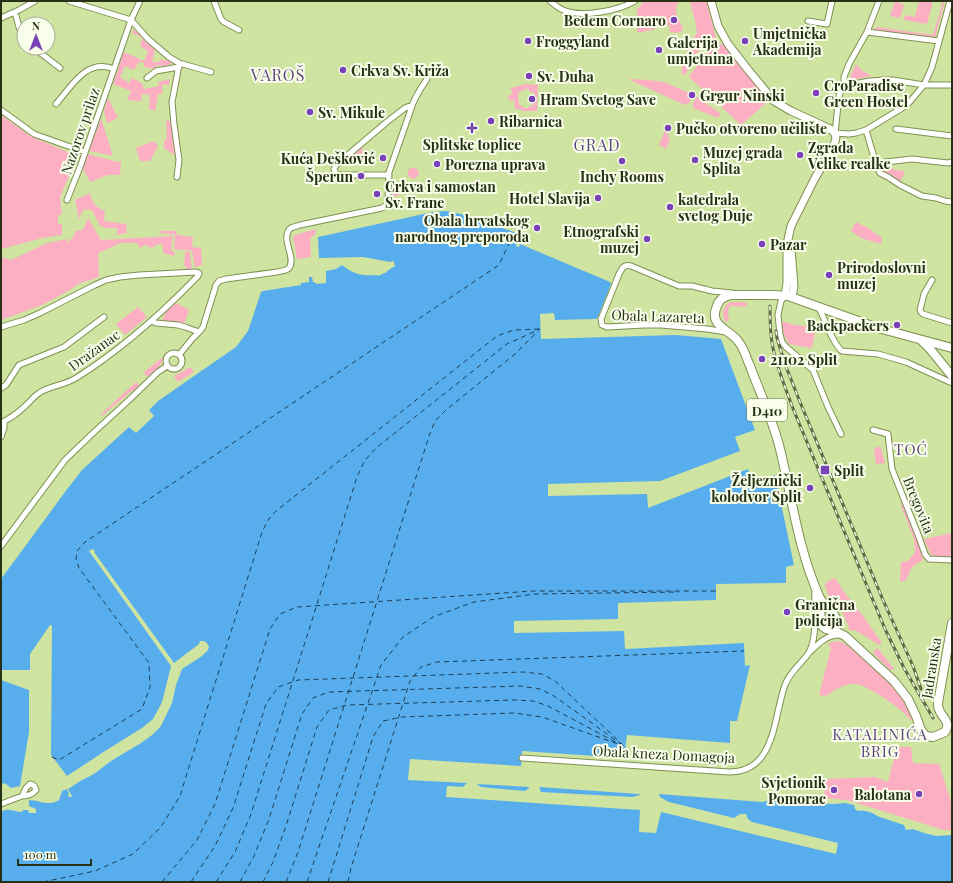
<svg xmlns="http://www.w3.org/2000/svg" width="953" height="883" font-family="'Playfair Display',serif">
  <rect width="100%" height="100%" fill="#cfe4a1"/>
  <path fill="#fcafc3" fill-rule="evenodd" d="M644,1H681L678,3C677,5 676,7 676,10C676,17 682,23 683,30C679,34 674,33 669,31L670,26L658,22L654,30C648,30 643,33 637,32V10Z
    M688,1H706L716,37L693,56L684,49V41H691L697,33L695,20L690,2Z
    M895,1L904,5L900,18L890,16Z
    M919,1H933L927,24L904,20L905,15L915,17Z
    M943,1H945L935,37L932,38L874,30L876,27L933,35Z
    M133,29L144,38L155,50L152,62H159L160,59L166,61L167,58L171,61L172,64L167,65V68L161,69V65L156,66L155,69L144,67V63L139,62L134,70L125,66L120,77L129,83L132,78L142,83L144,89L159,86L158,82L170,79L169,85L162,84V94H158L155,111L149,109L150,95L142,94L141,101L127,100L131,91L113,84L124,52L144,61L148,51L140,46L143,38L132,33Z
    M722,44L726,45L768,100L766,103L741,125L689,77C697,66 708,47 722,44Z
    M685,55L692,58L691,64L685,75L681,73Z
    M856,64L861,70L872,76L851,80L850,77Z
    M630,79L648,80L664,82L694,95L689,103L685,105L630,80Z
    M526,84L538,85L537,111H521V109H515L514,100L509,101L508,95H512L511,88ZM525,89H528L530,92H534V101L533,103V106H529V108H523V106L519,105V102L518,100L519,91H523Z
    M697,97L721,114L718,118L693,108V103Z
    M108,98L118,118L107,123L104,112Z
    M1,115L30,136L77,156L60,198L62,215H58V224H62V235L42,238L1,249Z
    M101,118L113,156L89,151Z
    M166,121H171L175,155L164,148V140L167,139Z
    M665,131L666,132V133L669,135L668,138L670,139L666,149L659,145Z
    M154,141L158,146L150,161H140L136,148Z
    M361,148H363L362,152L364,153L365,149L368,150L362,163L360,162L359,163L349,159Z
    M88,154L118,162L121,161L120,175H108L90,182L82,167Z
    M890,165L894,170L905,171L900,183L882,172V166Z
    M407.5 173a5.5 5.5 0 1 1 11 0a5.5 5.5 0 1 1-11 0Z
    M396,182L410,188V190L394,197L393,196L392,184Z
    M90,193C93,204 95,207 105,211L104,221L126,224L127,233L117,235V228H106L100,226L92,210L85,209L82,212L79,219L75,200Z
    M88,218L101,240L173,236L171,250L175,252L174,256L163,253V245L158,244L152,248L145,245L140,248L137,243H121L98,253L99,277L78,284L70,290L42,305L1,320V257L11,260L47,243L67,239L68,243L74,236L75,231L83,230Z
    M856,222L868,228L882,238L881,244L861,238L851,231Z
    M315,229L316,233L310,239L311,257L297,259L293,236L302,233Z
    M159,231H176L177,235L193,237L192,247L201,248L202,265L195,267L192,251L174,249L175,235L159,233Z
    M185,252H190L192,271L186,272V267L184,265Z
    M730,302H740L747,303V307L737,306H730C727,311 728,315 729,320L725,322C722,313 722,308 730,302Z
    M176,303L189,310L184,324L162,322C165,312 167,309 176,303Z
    M138,307L147,317L125,335L116,324Z
    M780,321L790,323V324L816,328L812,348L789,344L784,334Z
    M163,357C162,366 156,370 149,376H147L143,373Z
    M189,368H191L194,372L178,382L174,376Z
    M136,382L140,386L129,393L103,415H100Z
    M876,447H879L881,448L885,463L876,464L874,449Z
    M902,500L920,542L919,546L923,560L912,567L906,580L900,582L901,562L908,561L915,552L914,539L901,506Z
    M952,533V558L932,555L930,553L924,539Z
    M835,578L844,592L860,612L882,643L879,645L855,630L850,631L843,613L831,601L827,592L825,584L828,581Z
    M839,641L847,645C859,656 873,666 885,678C897,690 906,704 913,719L911,720C903,710 866,683 854,684C843,684 835,690 826,696L819,695L831,648L828,644L832,642Z
    M877,648L880,651L894,669L890,670L873,653Z
    M897,747H911L913,763L939,764L952,805V830H944L847,800L824,798L825,779L875,777L888,782Z"/>
  <path fill="#58aeec" d="M446,211L461,214L517,233L519,235L516,245L517,247H519L520,244L610,282L611,284L598,317L596,319L555,320L554,313L540,314L541,339L676,335L721,339L755,430L735,437L740,451L660,481L548,484V496L647,494L648,508L748,469L753,484L775,475L794,565L786,567V583L716,584V600L618,603V619L514,621V633L624,631L625,649L744,643L745,666L750,665L737,721H730V743L627,735L624,758L522,751L521,766L410,759L408,780L467,783L463,787L447,786L446,797L640,810L639,832L656,833L661,812L836,854L838,843L752,822L748,819L746,814H740L734,818L669,802L660,797L659,794L762,802L771,800L772,797L789,801H807L810,804H814L815,803L835,804L845,803L854,805L855,809L858,811C863,810 873,812 877,816L904,825L906,830L913,829L924,833L936,836L952,835V882H1V812C8,807 14,812 22,812L23,810H28L29,813H36V809L29,806V800C40,800 47,807 59,800L62,791L67,789L69,794L68,795L69,797H71L72,796L71,794L70,793L68,789L82,780L94,774L111,761L141,743L152,735L161,726L172,703L176,685L182,669L202,656L208,650L209,647L207,643L204,641H200L199,644L174,663L94,552L95,551L93,549L89,551L171,666L162,702L159,708L153,719L142,728L105,751L67,776L51,755L52,626L50,625L30,654V670H1V579L68,488L82,470L129,427L136,433L154,416L149,410L158,401L236,347L248,331L261,292L263,291L301,285V283L309,282V277H312L313,282L316,283V284L326,283V271L336,269L342,265C354,275 363,276 377,275L378,276L387,272V271L395,266L394,262L393,261L390,262L363,257L319,258L318,237L433,212Z
    M1,680L29,690V732L20,786L11,788L6,784L1,783Z
    M477,784L530,787L525,791L481,787Z
    M539,787L639,794L640,795L632,797L541,792L540,789Z"/>
  <g fill="none" stroke-linecap="round" stroke-linejoin="round">
    <path stroke="#1b3f59" stroke-width="1" stroke-dasharray="5 4" stroke-linecap="butt" d="M52,757L59,760L142,709L150,687L149,663L79,568L76,559L77,551L85,542L499,265L510,241L513,240H518
      M43,882L95,871L133,854L161,827L180,796L262,532L268,520L276,511L497,336L514,330L540,329
      M162,882L197,840L215,804L270,629L280,614L297,607L533,591H716
      M191,882L215,846L233,808L266,704L278,687L298,680L523,672L542,674L555,681L625,747
      M216,882L235,852L251,814L357,477L365,460L376,448L507,344L540,329
      M240,882L254,856L269,819L302,714L313,698L329,692L520,686L540,689L554,696L621,744
      M263,882L273,862L286,826L317,727L329,710L347,705L514,700L533,701L548,706L623,746
      M286,882L298,852L429,436L435,421L446,410L515,354L538,331
      M307,882L381,665L403,637L433,617L474,602L535,594L679,592
      M328,882L373,737L383,721L402,717L514,713L542,717L621,745
      M348,882L351,868L410,681L421,667L437,662L744,651"/>
    <defs>
      <path id="street" d="M69,1L131,20L148,39L169,57L179,63L211,72
        M214,1L221,19L224,22L239,30
        M550,1C554,4 558,8 563,10C582,18 617,11 635,1
        M950,1L932,67L924,85L907,105L866,130L856,133L849,134L835,133L839,96L842,88L847,85L870,81L885,80H893L924,85H952
        M15,12L19,27L24,38
        M1,18L19,10L35,1
        M808,21L827,24L832,1
        M867,32L939,41
        M34,48L60,68
        M147,78L156,71L179,67
        M847,85L844,82V77L849,64L867,32L879,1
        M56,104C72,86 86,58 114,69
        M1,110L34,134L85,152
        M896,129L952,136
        M866,130L876,164L880,173L888,177L900,185L922,196L936,198L945,201L952,202
        M876,164L886,162L912,159L948,163L952,162
        M388,175H342L336,174L334,169L336,165L388,121L405,108L412,105
        M177,177L179,160L174,124L172,102L177,76L179,63
        M67,200L80,167L131,20L140,1
        M932,280L924,294L920,310L921,312L923,314L952,323
        M785,296L781,301L778,315L780,334L782,342L786,347L813,370L828,407L841,434
        M818,307C821,311 822,315 824,319C827,327 836,347 842,351L878,354L906,362L952,383
        M152,321L156,323L178,325L185,327L199,332
        M1,327L24,320L40,313L95,285L106,280L120,277L139,275L196,272L199,273L198,276C161,314 121,350 76,378C65,385 49,386 39,393C33,397 29,403 24,407C17,414 9,419 1,423
        M726,332L707,329L661,325H644L607,327L602,325L601,319L619,274C622,268 624,264 631,266L679,286H692L712,291L732,293
        M166 361a8 8 0 1 1 16 0a8 8 0 1 1-16 0Z
        M179,355L192,339L200,331L203,327L216,285L219,281L226,279L277,272C281,271 286,271 289,268C297,258 279,237 291,228C293,227 297,226 300,225L382,208L387,205L388,201L389,172L410,112C413,100 420,89 427,79
        M1,388L6,385L19,365L64,347L104,317
        M873,430L888,434L892,469L919,537L925,554L929,559L952,560
        M1,437L4,428V422
        M1,546L65,460L92,434L129,400L158,372L167,366
        M810,652C819,643 826,635 840,635
        M522,758L729,772C776,772 773,718 785,685C789,673 801,664 808,654C818,639 814,608 815,590
        M30,784C34,785 35,786 36,790C32,795 28,796 22,796L26,788Z
        M1,804L22,796"/>
      <path id="secondary" d="M711,1L718,26L728,44L749,71L774,101L791,111L828,128C835,131 838,137 834,144L814,180L791,226L787,244V283L785,296
        M791,249L794,286L792,297"/>
      <path id="primary" d="M921,340L930,349L952,376
        M819,598L821,621L822,626L826,629L835,631L845,636L894,681L908,699L916,716L921,730L926,736L933,737L945,732C953,719 937,717 938,703L952,623
        M830,630C836,629 838,625 837,620C833,611 823,605 819,596C798,549 792,498 780,449C773,420 760,393 750,366C746,357 744,348 738,341C729,329 708,326 717,306C719,299 724,296 731,295H773L788,296L878,328L952,348"/>
    </defs>
    <use href="#street" stroke="#7f9151" stroke-width="7"/>
    <use href="#secondary" stroke="#7f9151" stroke-width="9"/>
    <use href="#primary" stroke="#7f9151" stroke-width="10"/>
    <use href="#street" stroke="#fff" stroke-width="5"/>
    <use href="#secondary" stroke="#fff" stroke-width="7"/>
    <use href="#primary" stroke="#fff" stroke-width="8"/>
    <defs>
      <path id="rail" d="M770,306C770,319 770,331 772,343C776,367 786,389 794,411L885,629L904,668L933,718
        M776,331L777,338L785,364L800,402L883,600L913,666L921,689"/>
    </defs>
    <use href="#rail" stroke="#5f6c43" stroke-width="3"/>
    <use href="#rail" stroke="#f8feea" stroke-width="1.5" stroke-dasharray="4.5" stroke-linecap="butt"/>
  </g>
  <g fill="#7941b7" stroke="#f8feea" stroke-width="1.5">
    <circle cx="674" cy="20" r="4"/>
    <circle cx="528" cy="41" r="4"/>
    <circle cx="745" cy="41" r="4"/>
    <circle cx="659" cy="50" r="4"/>
    <circle cx="343" cy="70" r="4"/>
    <circle cx="529" cy="76" r="4"/>
    <circle cx="816" cy="93" r="4"/>
    <circle cx="692" cy="95" r="4"/>
    <circle cx="532" cy="99" r="4"/>
    <circle cx="310" cy="112" r="4"/>
    <circle cx="491" cy="121" r="4"/>
    <path d="M470 122h4v4h4v4h-4v4h-4v-4h-4v-4h4z"/>
    <circle cx="668" cy="128" r="4"/>
    <circle cx="800" cy="155" r="4"/>
    <circle cx="383" cy="158" r="4"/>
    <circle cx="695" cy="160" r="4"/>
    <circle cx="622" cy="161" r="4"/>
    <circle cx="437" cy="164" r="4"/>
    <circle cx="361" cy="176" r="4"/>
    <circle cx="377" cy="194" r="4"/>
    <circle cx="598" cy="198" r="4"/>
    <circle cx="670" cy="207" r="4"/>
    <circle cx="537" cy="228" r="4"/>
    <circle cx="647" cy="239" r="4"/>
    <circle cx="762" cy="244" r="4"/>
    <circle cx="829" cy="275" r="4"/>
    <circle cx="897" cy="325" r="4"/>
    <circle cx="762" cy="359" r="4"/>
    <rect x="820" y="465" width="10" height="10" rx="2"/>
    <circle cx="810" cy="488" r="4"/>
    <circle cx="787" cy="612" r="4"/>
    <circle cx="834" cy="790" r="4"/>
    <circle cx="919" cy="794" r="4"/>
  </g>
  <g text-anchor="middle" dominant-baseline="central" stroke-width="4" stroke-linejoin="round" paint-order="stroke">
    <rect fill="#f8feea" stroke="#666e55" stroke-width="1" x="747" y="399" width="40" height="22" rx="3"/>
    <g font-size="13" font-weight="bold" fill="#283015">
      <text x="767" y="410">D410</text>
    </g>
    <g font-size="14" font-weight="bold" fill="#283015" stroke="#f8feea" text-anchor="start">
      <text x="666" y="20" text-anchor="end">Bedem Cornaro</text>
      <text x="753" y="33">Umjetnička<tspan x="753" dy="16">Akademija</tspan></text>
      <text x="536" y="41">Froggyland</text>
      <text x="667" y="42">Galerija<tspan x="667" dy="16">umjetnina</tspan></text>
      <text x="351" y="70">Crkva Sv. Križa</text>
      <text x="537" y="76">Sv. Duha</text>
      <text x="824" y="85">CroParadise<tspan x="824" dy="16">Green Hostel</tspan></text>
      <text x="700" y="95">Grgur Ninski</text>
      <text x="540" y="99">Hram Svetog Save</text>
      <text x="318" y="112">Sv. Mikule</text>
      <text x="499" y="121">Ribarnica</text>
      <text x="676" y="128">Pučko otvoreno učilište</text>
      <text x="472" y="144" text-anchor="middle">Splitske toplice</text>
      <text x="808" y="147">Zgrada<tspan x="808" dy="16">Velike realke</tspan></text>
      <text x="703" y="152">Muzej grada<tspan x="703" dy="16">Splita</tspan></text>
      <text x="375" y="158" text-anchor="end">Kuća Dešković</text>
      <text x="445" y="164">Porezna uprava</text>
      <text x="353" y="176" text-anchor="end">Šperun</text>
      <text x="622" y="176" text-anchor="middle">Inchy Rooms</text>
      <text x="385" y="186">Crkva i samostan<tspan x="385" dy="16">Sv. Frane</tspan></text>
      <text x="590" y="198" text-anchor="end">Hotel Slavija</text>
      <text x="678" y="199">katedrala<tspan x="678" dy="16">svetog Duje</tspan></text>
      <text x="529" y="220" text-anchor="end">Obala hrvatskog<tspan x="529" dy="16">narodnog preporoda</tspan></text>
      <text x="639" y="231" text-anchor="end">Etnografski<tspan x="639" dy="16">muzej</tspan></text>
      <text x="770" y="244">Pazar</text>
      <text x="837" y="267">Prirodoslovni<tspan x="837" dy="16">muzej</tspan></text>
      <text x="889" y="325" text-anchor="end">Backpackers</text>
      <text x="770" y="359">21102 Split</text>
      <text x="834" y="470">Split</text>
      <text x="802" y="480" text-anchor="end">Željeznički<tspan x="802" dy="16">kolodvor Split</tspan></text>
      <text x="795" y="604">Granična<tspan x="795" dy="16">policija</tspan></text>
      <text x="826" y="782" text-anchor="end">Svjetionik<tspan x="826" dy="16">Pomorac</tspan></text>
      <text x="911" y="794" text-anchor="end">Balotana</text>
    </g>
    <g font-size="14" fill="#283015" stroke="#f8feea">
      <text transform="translate(80 131) rotate(-71)">Nazorov prilaz</text>
      <text transform="translate(658 316) rotate(2)">Obala Lazareta</text>
      <text transform="translate(94 350) rotate(-36)">Dražanac</text>
      <text transform="translate(919 505) rotate(68)">Bregovita</text>
      <text transform="translate(931 668) rotate(-81)">Jadranska</text>
      <text transform="translate(664 754) rotate(3)">Obala kneza Domagoja</text>
    </g>
    <g font-size="15" letter-spacing="1" fill="#5f4682" stroke="#f8feea">
      <text x="911" y="449">TOĆ</text>
      <text x="880" y="734">KATALINIĆA<tspan x="880" dy="17">BRIG</tspan></text>
    </g>
    <g font-size="16" letter-spacing="1" fill="#5f4682" stroke="#f8feea">
      <text x="278" y="74">VAROŠ</text>
      <text x="597" y="144">GRAD</text>
    </g>
  </g>
  <rect width="953" height="883" fill="none" stroke="#283015" stroke-width="4"/>
  <g transform="translate(36 36)"><circle r="19" fill="#f8feea" stroke="#a5ac95"/>
  <path d="M0-3L7 15L0 10L-7 15Z" fill="#7941b7"/>
  <text y="-6" font-size="11" font-weight="bold" text-anchor="middle" fill="#283015">N</text>
  </g>
  <path d="M18 859v6h73v-6" fill="none" stroke="#283015" stroke-width="2"/>
  <text x="24" y="859" font-size="12" fill="#283015" stroke="#f8feea" stroke-width="3" paint-order="stroke">100 m</text>
</svg>
